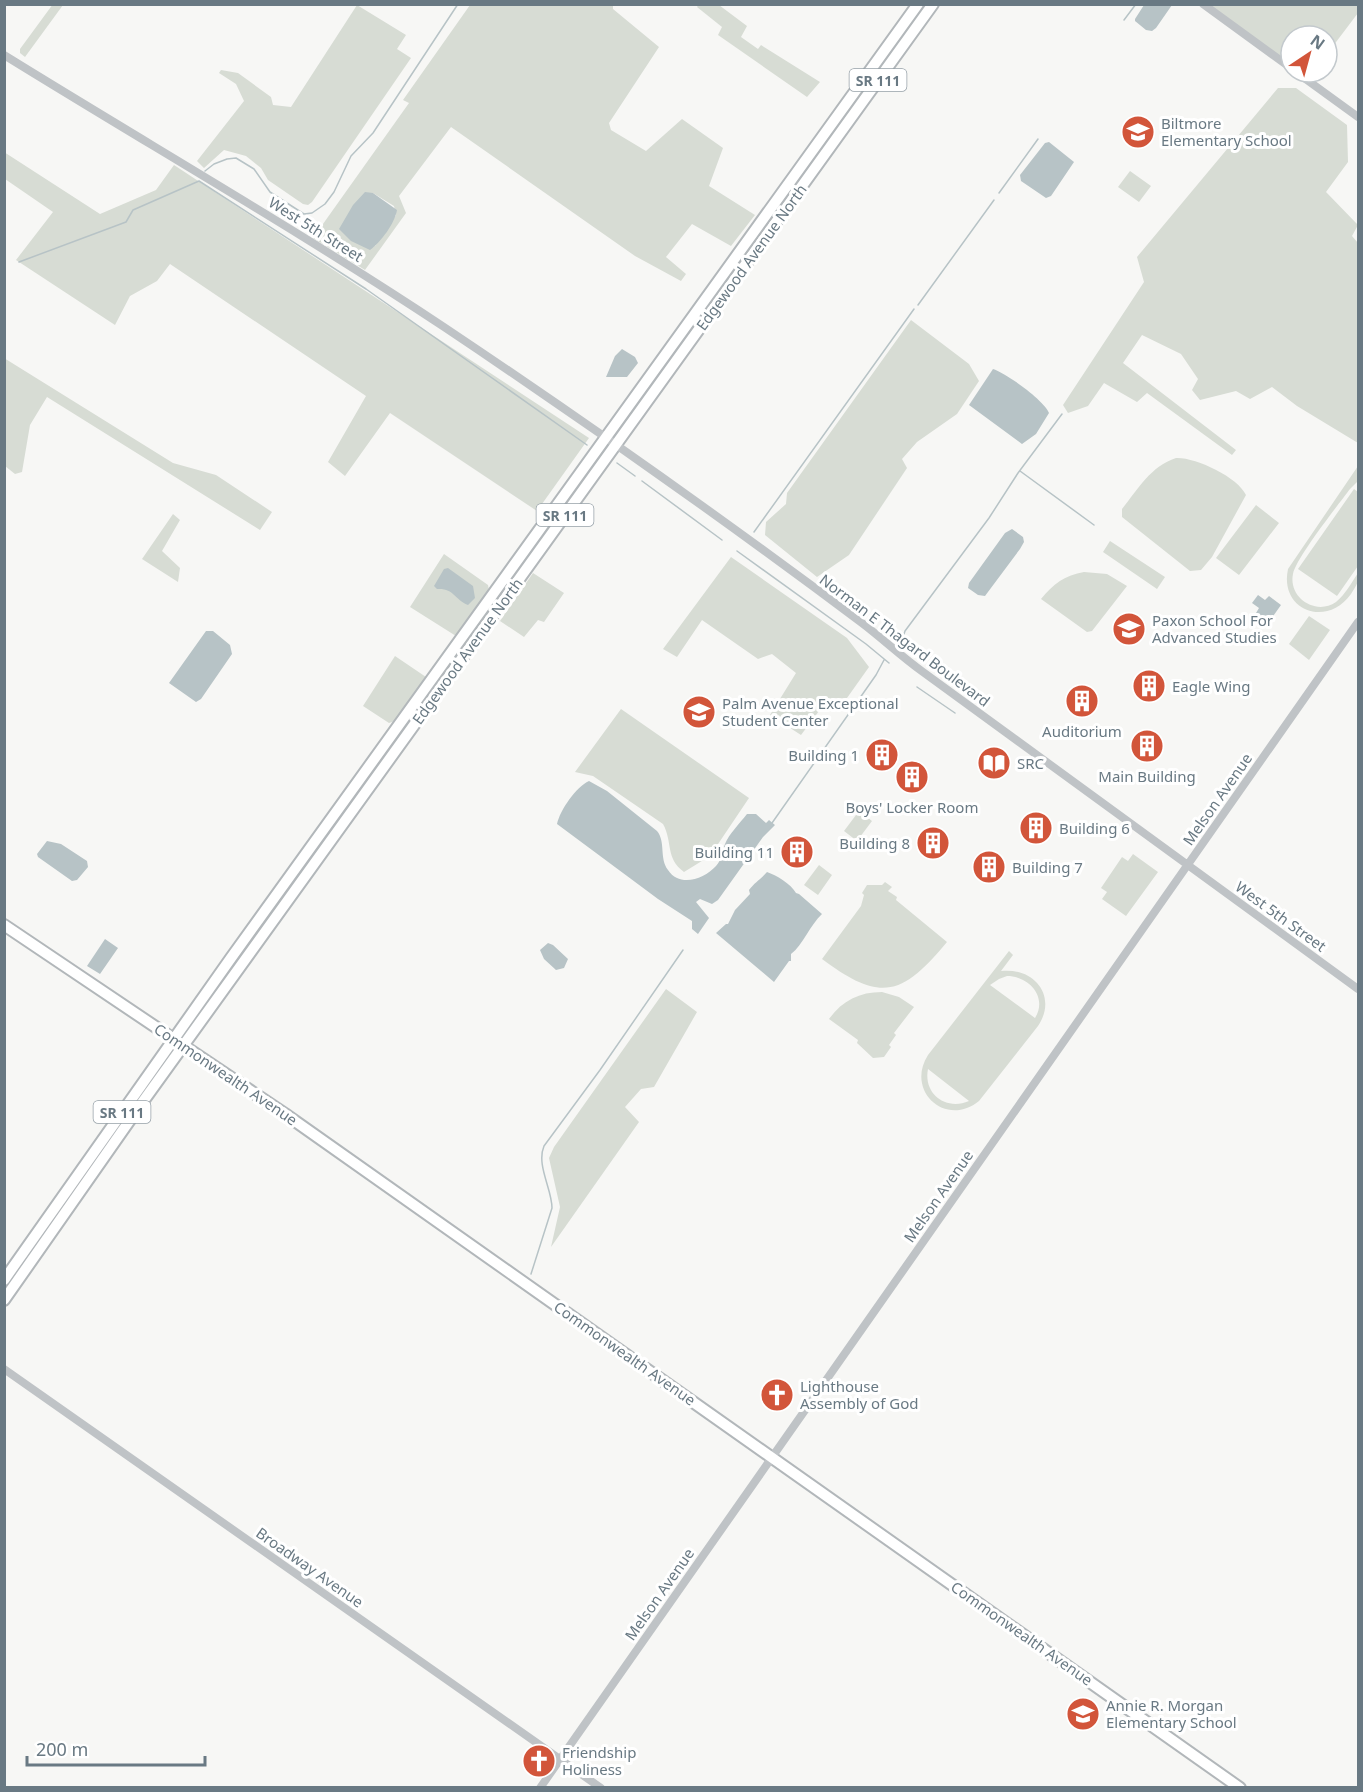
<svg xmlns="http://www.w3.org/2000/svg" width="1363" height="1792" font-family="'Noto Sans',sans-serif">
  <rect width="100%" height="100%" fill="#f7f7f5"/>
  <path fill="#d7dcd4" fill-rule="evenodd" d="M53,4L63,5L25,57L20,53V49Z
    M699,4L719,5L747,26L741,37L758,49L761,45L820,82L807,97L718,35L722,27L697,7Z
    M357,5L406,35L397,49L411,58L312,202L308,205L303,204L268,180L261,168L246,156L224,150L204,168L197,161L244,101L236,84L219,73L221,70L238,73L271,97L273,105L291,107Z
    M470,5H613V9L659,47L609,123L611,130L646,151L682,119L723,148L709,186L755,215L731,246L692,224L666,257L686,274L681,281L635,256L451,127L399,196L406,213L365,270L313,238L409,103L403,100ZM373,193L394,206L396,215L375,246Z
    M1208,5H1358V13L1327,54V36H1291V64Z
    M1278,88H1296L1347,125L1348,162L1326,192L1358,225L1352,236L1358,243V443L1297,406L1272,387L1250,399L1236,391L1200,400L1192,390L1198,379L1181,354L1142,335L1123,363L1236,450L1232,455L1147,393L1137,402L1104,383L1088,406L1068,413L1063,405L1144,282L1137,257Z
    M4,152L100,214L156,190L174,165L589,438L537,511L390,413L345,476L328,462L366,396L170,264L157,281L130,296L115,325L16,260L53,212L5,179Z
    M1130,171L1151,186L1139,202L1118,187Z
    M911,320L969,364L979,381L957,414L917,442L902,459L907,468L849,555L817,577L765,535L766,522L786,504L787,493Z
    M4,358L173,463L216,475L272,512L260,530L47,397L30,425L22,472L15,474L5,466Z
    M1176,458C1195,457 1238,477 1246,495L1212,557L1201,570L1190,571L1122,517V509C1138,489 1151,466 1176,458Z
    M1358,466V481L1350,489C1338,505 1296,558 1293,574C1288,598 1316,616 1336,602C1345,595 1352,582 1358,573C1359,583 1356,586 1351,594C1327,628 1279,611 1288,569Z
    M1354,489L1358,492V566L1337,596L1298,569Z
    M1256,505L1279,523L1239,575L1216,558Z
    M173,514L180,520L162,551L180,568L178,582L142,559Z
    M1110,541L1165,577L1157,589L1103,552Z
    M444,554L488,585L489,590L456,636L410,607Z
    M731,557L847,638L869,667L847,698L828,699L801,735L770,715L796,673L772,654L758,659L702,620L677,657L663,649Z
    M1084,572L1107,574L1127,586L1092,631L1087,632L1041,599C1053,584 1065,575 1084,572Z
    M533,573L564,593L544,622L538,620L524,637L500,621Z
    M1309,616L1330,630L1309,660L1289,644Z
    M395,656L426,677L395,721L389,723L363,706Z
    M621,709L749,798L710,856L684,872C665,858 673,842 663,824L593,776L575,772Z
    M859,811L872,821L857,841L844,831Z
    M1133,854L1158,872L1126,916L1102,899L1107,892L1101,888L1122,857L1128,861Z
    M819,865L832,875L818,895L804,885Z
    M885,882L892,887L888,891L897,897L896,900L947,942C902,996 881,1003 822,959L861,906L864,895L862,893L867,885H882Z
    M1009,951L1013,955L1001,971C1034,967 1058,996 1038,1026L979,1101C946,1128 905,1091 928,1055ZM1007,976C1029,976 1048,997 1035,1018L990,985L999,979ZM928,1069L969,1101C946,1111 923,1094 928,1069Z
    M666,989L697,1012L654,1087L641,1089L625,1107L639,1122L551,1247L560,1207L549,1158L554,1147Z
    M882,992L899,997L914,1007L894,1033L896,1035L889,1045L891,1047L884,1057L873,1058L857,1043L858,1040L829,1019C842,1001 859,992 882,992Z"/>
  <path fill="#b7c3c6" d="M1144,5V4L1172,5L1156,28L1152,31L1146,30L1135,21V19Z
    M1049,142L1074,162L1051,196L1046,198L1021,181L1020,175L1045,143Z
    M365,192L373,193L397,210C395,223 381,242 370,250L351,241L339,229L353,205Z
    M622,349L635,357L638,363L627,377H606L615,356Z
    M993,369C1006,373 1045,401 1049,413L1036,434L1022,444L969,405Z
    M1012,529L1023,537L1024,542L1020,549L985,596L978,595L968,588L969,583L1005,533Z
    M448,568L473,586L475,598L468,605C454,599 454,588 437,589L434,586L444,569Z
    M1258,595L1265,600L1269,596L1281,605L1269,622L1256,613L1259,608L1252,603Z
    M206,631H213L230,645L232,654L201,699L196,702L169,683Z
    M589,781L607,791L657,831C666,842 659,858 668,870C680,888 704,879 716,866C722,860 722,851 725,844C729,834 740,823 747,814H756L766,823L769,820L775,825L763,837L718,900L712,904L700,899L696,902L709,918L698,934L692,929V921L658,899L557,824C560,810 576,787 589,781Z
    M47,841L61,844L87,861L88,867L77,880L72,881L38,857L37,854Z
    M767,872C776,875 791,884 796,893L799,894L822,914C810,925 803,945 791,954V961H789L774,982L716,933L726,924H728L735,910L750,894L749,890C755,882 760,880 767,872Z
    M105,939L118,948L100,974L87,966Z
    M548,943L553,945L568,959L564,968L556,970L544,959L540,950Z"/>
  <g fill="none" stroke-linecap="round" stroke-linejoin="round">
    <path stroke="#b7c3c6" stroke-width="1.5" d="M1124,20L1136,4
      M205,171L214,164L227,159L236,158L254,169L270,192L304,214L312,213L325,204L334,192L351,156L373,133L458,4
      M199,181L366,289L587,445
      M999,193L1038,139
      M19,262L126,222L133,210L199,181
      M918,305L994,200
      M617,463L635,476
      M1020,471L1094,525
      M642,481L722,540
      M754,532L914,309
      M737,551L866,644L889,663
      M901,643L905,631L989,518L1018,473L1062,414
      M917,687L955,713
      M772,823L876,675L884,660
      M531,1274L552,1208C552,1189 536,1165 544,1146L600,1070L683,950"/>
    <defs>
      <path id="major" d="M4,925L285,1114L1240,1788
        M4,1280L231,958L918,4
        M4,1300L139,1107L933,4"/>
    </defs>
    <use href="#major" stroke="#b2b7ba" stroke-width="14"/>
    <path stroke="#bfc3c6" stroke-width="8" d="M1203,4L1291,68
      M4,55C151,146 301,232 444,327C586,422 726,521 862,623C883,639 902,657 923,672L1358,989
      M1296,72L1358,117
      M4,1369L601,1788
      M540,1788L1358,622"/>
    <use href="#major" stroke="#fff" stroke-width="10"/>
  </g>
  <defs>
    <symbol id="school-disc" viewBox="-11 -11 22 22"><circle r="9.5" fill="#d2553a" stroke="#fff"/><path d="M0-5L7-2L0 1L-7-2ZM-4 1L0 2.5L4 1V4Q0 6-4 4Z" fill="#fff"/></symbol>
    <symbol id="building-disc" viewBox="-11 -11 22 22"><circle r="9.5" fill="#d2553a" stroke="#fff"/><path d="M-4-6H4V6H1V3H-1V6H-4ZM-2.5-4.3h1.7v1.8h-1.7ZM.8-4.3h1.7v1.8H.8ZM-2.5-1h1.7V.8h-1.7ZM.8-1h1.7V.8H.8Z" fill="#fff"/></symbol>
    <symbol id="library-disc" viewBox="-11 -11 22 22"><circle r="9.5" fill="#d2553a" stroke="#fff"/><path d="M-6-4Q-3-5.5-.7-3.5V5Q-3 3-6 4ZM6-4Q3-5.5 .7-3.5V5Q3 3 6 4Z" fill="#fff"/></symbol>
    <symbol id="church-disc" viewBox="-11 -11 22 22"><circle r="9.5" fill="#d2553a" stroke="#fff"/><path d="M-1.2-6h2.4v3.5h3.3v2.4h-3.3V6h-2.4V-.1h-3.3v-2.4h3.3Z" fill="#fff"/></symbol>
  </defs>
  <g fill-rule="evenodd">
    <use href="#school-disc" x="1119" y="113" width="38" height="38"/>
    <use href="#school-disc" x="1110" y="610" width="38" height="38"/>
    <use href="#building-disc" x="1130" y="667" width="38" height="38"/>
    <use href="#building-disc" x="1063" y="682" width="38" height="38"/>
    <use href="#school-disc" x="680" y="693" width="38" height="38"/>
    <use href="#building-disc" x="1128" y="727" width="38" height="38"/>
    <use href="#building-disc" x="863" y="736" width="38" height="38"/>
    <use href="#library-disc" x="975" y="744" width="38" height="38"/>
    <use href="#building-disc" x="893" y="758" width="38" height="38"/>
    <use href="#building-disc" x="1017" y="809" width="38" height="38"/>
    <use href="#building-disc" x="914" y="824" width="38" height="38"/>
    <use href="#building-disc" x="778" y="833" width="38" height="38"/>
    <use href="#building-disc" x="970" y="848" width="38" height="38"/>
    <use href="#church-disc" x="758" y="1376" width="38" height="38"/>
    <use href="#school-disc" x="1064" y="1695" width="38" height="38"/>
    <use href="#church-disc" x="520" y="1742" width="38" height="38"/>
  </g>
  <g text-anchor="middle" dominant-baseline="central" stroke-width="6" stroke-linejoin="round" paint-order="stroke">
    <g fill="#fff" stroke="#96a1a8" stroke-width="1.5">
      <rect x="849.5" y="69" width="57" height="22" rx="4.5"/>
      <rect x="536.5" y="504" width="57" height="22" rx="4.5"/>
      <rect x="93.5" y="1101" width="57" height="22" rx="4.5"/>
    </g>
    <g font-size="14" font-weight="bold" fill="#697983">
      <text x="878" y="80">SR 111</text>
      <text x="565" y="515">SR 111</text>
      <text x="122" y="1112">SR 111</text>
    </g>
    <g font-size="15" fill="#697983" stroke="#fff" text-anchor="start">
      <text x="1161" y="123">Biltmore<tspan x="1161" dy="17">Elementary School</tspan></text>
      <text x="1152" y="620">Paxon School For<tspan x="1152" dy="17">Advanced Studies</tspan></text>
      <text x="1172" y="686">Eagle Wing</text>
      <text x="722" y="703">Palm Avenue Exceptional<tspan x="722" dy="17">Student Center</tspan></text>
      <text x="1082" y="731" text-anchor="middle">Auditorium</text>
      <text x="859" y="755" text-anchor="end">Building 1</text>
      <text x="1017" y="763">SRC</text>
      <text x="1147" y="776" text-anchor="middle">Main Building</text>
      <text x="912" y="807" text-anchor="middle">Boys' Locker Room</text>
      <text x="1059" y="828">Building 6</text>
      <text x="910" y="843" text-anchor="end">Building 8</text>
      <text x="774" y="852" text-anchor="end">Building 11</text>
      <text x="1012" y="867">Building 7</text>
      <text x="800" y="1386">Lighthouse<tspan x="800" dy="17">Assembly of God</tspan></text>
      <text x="1106" y="1705">Annie R. Morgan<tspan x="1106" dy="17">Elementary School</tspan></text>
      <text x="562" y="1752">Friendship<tspan x="562" dy="17">Holiness</tspan></text>
    </g>
    <g font-size="15" fill="#697983" stroke="#fff">
      <text transform="translate(316 229) rotate(32)">West 5th Street</text>
      <text transform="translate(751 257) rotate(-54)">Edgewood Avenue North</text>
      <text transform="translate(905 640) rotate(37)">Norman E Thagard Boulevard</text>
      <text transform="translate(467 651) rotate(-54)">Edgewood Avenue North</text>
      <text transform="translate(1217 799) rotate(-55)">Melson Avenue</text>
      <text transform="translate(1281 916) rotate(36)">West 5th Street</text>
      <text transform="translate(226 1074) rotate(34)">Commonwealth Avenue</text>
      <text transform="translate(938 1196) rotate(-55)">Melson Avenue</text>
      <text transform="translate(625 1353) rotate(35)">Commonwealth Avenue</text>
      <text transform="translate(310 1567) rotate(35)">Broadway Avenue</text>
      <text transform="translate(659 1594) rotate(-55)">Melson Avenue</text>
      <text transform="translate(1022 1633) rotate(35)">Commonwealth Avenue</text>
    </g>
  </g>
  <rect width="1363" height="1792" fill="none" stroke="#697983" stroke-width="12"/>
  <g transform="translate(1309 54) rotate(36)"><circle r="28" fill="#ffffff" stroke="#c3c9cd" stroke-width="1.5"/>
  <path d="M0-4.5L10 22L0 15L-10 22Z" fill="#d2553a"/>
  <text y="-9" font-size="16" font-weight="bold" text-anchor="middle" fill="#697983">N</text>
  </g>
  <path d="M27 1756v9h178v-9" fill="none" stroke="#697983" stroke-width="3"/>
  <text x="36" y="1756" font-size="18" fill="#697983" stroke="#ffffff" stroke-width="4.5" paint-order="stroke">200 m</text>
</svg>
